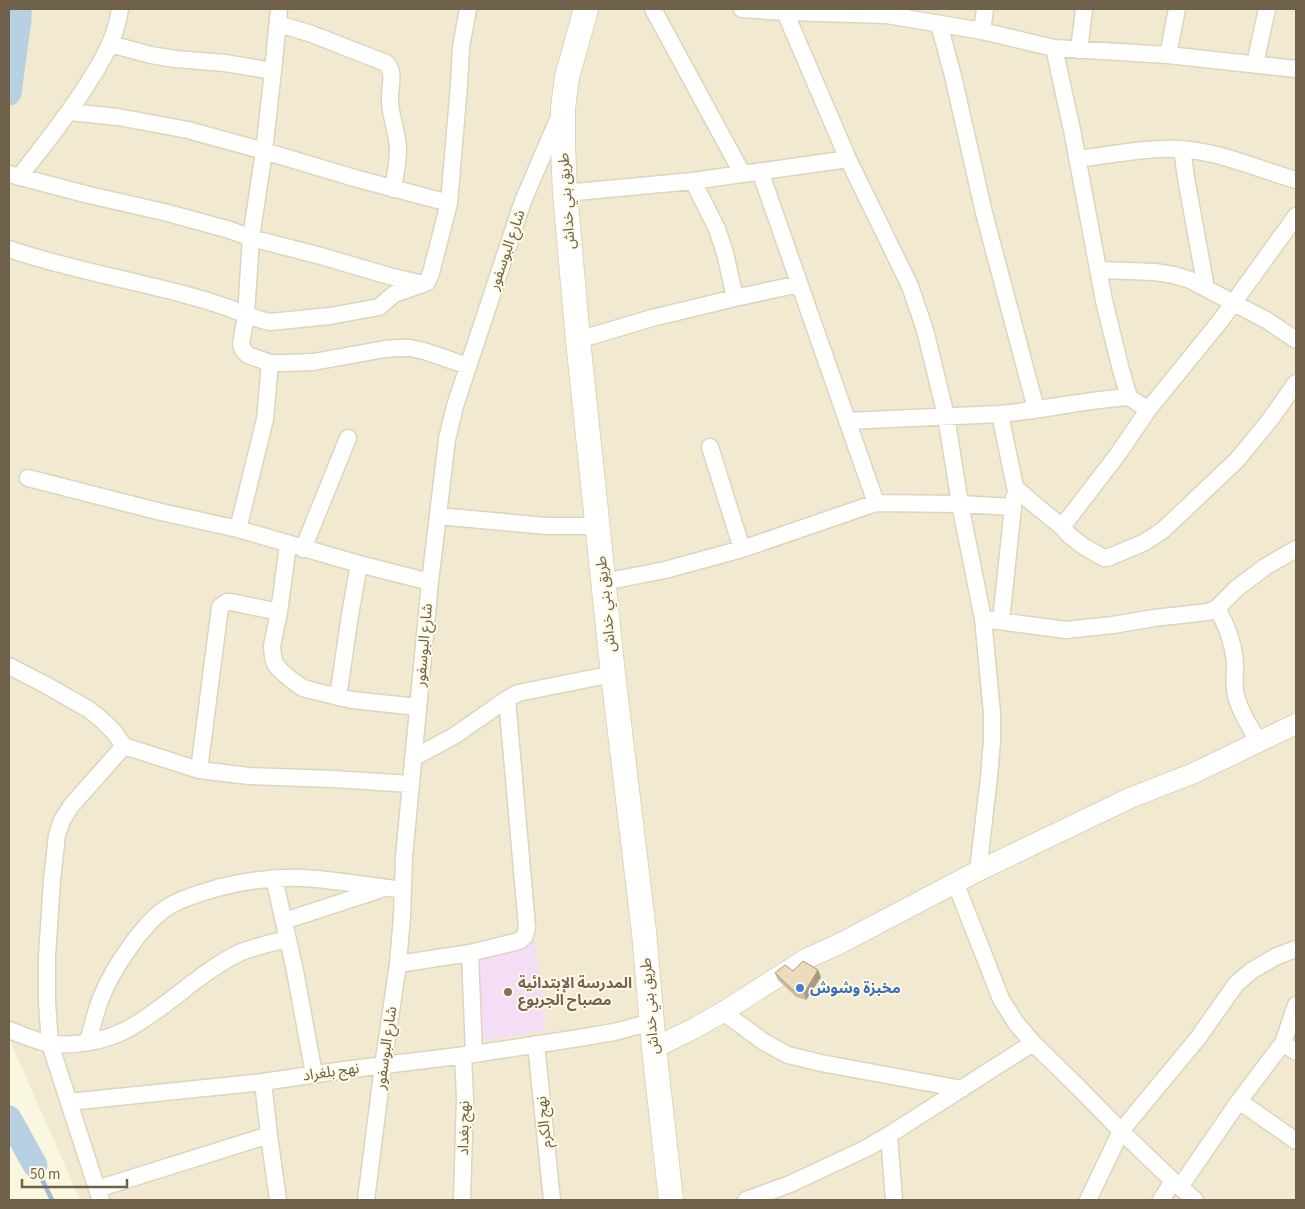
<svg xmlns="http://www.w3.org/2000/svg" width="1305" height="1209" font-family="'Source Sans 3','Noto Sans Arabic',sans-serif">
  <rect width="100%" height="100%" fill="#faf7e1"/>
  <path fill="#f1ead0" d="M9,9H1296V1200H80L9,1039Z"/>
  <path fill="#f3def6" d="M535,938L546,1031L477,1041L474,954Z"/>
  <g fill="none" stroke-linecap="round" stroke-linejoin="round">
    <path stroke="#9ebed3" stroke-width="4.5" d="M35,1165L52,1200"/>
    <path stroke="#b7d1e2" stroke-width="25" d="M9,93L19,19V9
      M9,1118L35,1165"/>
    <defs>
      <path id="minor" d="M279,9L273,71L264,151L251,238L246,315L241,344L243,350L248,355L270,363H287L313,362L385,349L398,348H410L424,351L468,366
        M653,9L742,173
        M742,9L785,12L887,15L982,31L1054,48L1168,55L1296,69
        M786,9L785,12L848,159L910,286L925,330L946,416L960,504L983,619L992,713V741L989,777L978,871
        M278,24L309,33L386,63C396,72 389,87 390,100C390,117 398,133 398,150C398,163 395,176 393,189
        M939,24L953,76L984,213L1036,409
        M982,31L985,9
        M110,44L151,55L175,59L225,63L273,71
        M1054,48L1072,130L1104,301L1121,370L1129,397L1148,410
        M1079,50L1084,9
        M1168,55L1177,9
        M1255,64L1267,9
        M70,112L118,117L188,130L264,151L358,179L449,203
        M1182,149L1186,178L1206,288
        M1077,159C1110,155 1148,147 1181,149C1221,152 1258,169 1296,180
        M760,171L876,503
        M9,174L89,195L164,212L230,230L251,238L321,256L389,276L423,284
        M19,177C43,146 68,116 88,83C103,60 116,37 120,9
        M693,181L717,229L725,253L735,298
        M565,193L693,181L848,159
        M9,249C64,268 122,278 179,293C194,297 209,301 223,306C239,311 253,319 270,322L330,316L379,307L394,294L423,284L427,282L431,273L449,203L459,85L461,47L468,9
        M1099,270L1155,272L1174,275L1190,280L1268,321L1296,340
        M578,340L652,318L735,298L799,284
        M1000,414L1015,487L1028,499L1062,527L1069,535L1083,546L1104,558H1107L1143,543L1162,531L1237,460L1269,421L1296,383
        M847,421L1000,414C1043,410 1085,400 1129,397
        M710,447L742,549
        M28,478L161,512L238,529L359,564L430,582
        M438,516L547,526H597
        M1062,527L1118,454L1148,410L1221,320L1296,216
        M238,529L265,419L270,363
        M288,545L279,612L272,646L273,657L275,664L281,671L294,682L303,688L310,690L352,700L418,707
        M303,549L348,438
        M604,582L665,570L742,549L876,503L960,504L1013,507
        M1217,608C1227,626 1235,647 1235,668C1235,679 1233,688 1237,699C1241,714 1251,728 1258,741
        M983,619L1066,630L1113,625L1154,618L1208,612L1217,608L1237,588L1265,567L1296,549
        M1001,621L1014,497
        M9,666L46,685L88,709L102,720L114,732L124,746L199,770L249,776L333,779L410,784
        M338,697L350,615L359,564
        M413,758L454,736L507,699L518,693L613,674
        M199,770L220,607L227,602H231L279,612
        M274,878L295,971L314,1074
        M955,882L1001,999L1016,1023L1033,1043L1079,1088L1121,1131L1173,1181L1195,1200
        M284,921L379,890
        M470,953L474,1054
        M398,964L470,953L519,941L525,936L527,927L507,699
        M723,1012L764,1042L788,1055L821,1063L962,1089
        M9,1030C20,1034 40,1043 52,1044C77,1046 104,1041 126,1030C166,1009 197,974 237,954C252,947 271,943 288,939
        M88,1042C92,1028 95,1013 101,998C112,970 144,920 171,905C187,896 204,892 221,887C248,880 276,877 304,878C336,880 371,886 403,890
        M1283,1043L1296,1052
        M536,1044L552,1200
        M263,1082L269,1135L278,1200
        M1239,1101L1296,1141
        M69,1102L263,1082L344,1070L474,1054L579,1038L614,1032L652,1022
        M889,1135L894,1200
        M1180,1187L1239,1101L1283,1043L1296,1005
        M97,1189L269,1135
        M101,1200L97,1189L50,1044L47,1002V956L52,880L57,835L62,820L71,806L124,746
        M366,1200L383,1066L398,964L402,916L404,857L430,582L447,439L455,406L523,201L559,117
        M462,1200L465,1098L463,1055
        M746,1200L790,1184L867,1148L889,1135L1033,1043
        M1088,1200L1121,1131L1198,1038L1236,984L1251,971L1277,956L1296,949
        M1161,1200L1173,1181"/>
      <path id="tertiary" d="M654,1048L693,1029L723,1012L806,959L839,944L978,871L1130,798L1194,773L1296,724"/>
      <path id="secondary" d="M586,9L567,77L563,108V146L565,193L578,340L613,674L644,932L654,1048L671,1200"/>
    </defs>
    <use href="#minor" stroke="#ded4bd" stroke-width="19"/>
    <use href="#tertiary" stroke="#ded4bd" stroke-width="22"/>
    <use href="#secondary" stroke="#dfd4b9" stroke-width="26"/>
    <use href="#minor" stroke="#fff" stroke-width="16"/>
    <use href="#tertiary" stroke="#fff" stroke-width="20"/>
    <use href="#secondary" stroke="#fff" stroke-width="24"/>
  </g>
  <path fill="#cdbca0" d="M818,970L821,977L806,1000L796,997L778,980L775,973Z"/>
  <path fill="#a79982" d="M818,970L821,977L806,1000L804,993Z"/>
  <path fill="#eedbba" stroke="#a79982" d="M803,961L818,970L804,993L793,990L775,973L785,965L793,971Z"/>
  <circle fill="#3f7fe0" stroke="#fefae6" stroke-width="2" cx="800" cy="988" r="5"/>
  <circle fill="#8d6e63" stroke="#fefae6" stroke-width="2" cx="508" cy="992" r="5"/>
  <g text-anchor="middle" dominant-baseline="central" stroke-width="4" stroke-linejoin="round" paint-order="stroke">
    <g font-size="15" fill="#6f6049" stroke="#fefae6">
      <text transform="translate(567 201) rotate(-94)">طريق بني خداش</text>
      <text transform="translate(507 250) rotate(-71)">شارع البوسفور</text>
      <text transform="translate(606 604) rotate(-96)">طريق بني خداش</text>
      <text transform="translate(424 645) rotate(-85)">شارع البوسفور</text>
      <text transform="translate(650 1006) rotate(-95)">طريق بني خداش</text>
      <text transform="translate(386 1048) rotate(-82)">شارع البوسفور</text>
      <text transform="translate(331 1072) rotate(-8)">نهج بلغراد</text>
      <text transform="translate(544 1122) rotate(-96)">نهج الكرم</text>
      <text transform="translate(464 1128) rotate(-89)">نهج بغداد</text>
    </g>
    <g font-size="15" font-weight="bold" fill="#785e54" stroke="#fefae6" text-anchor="start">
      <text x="518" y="983">المدرسة الإبتدائية<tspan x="518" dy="17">مصباح الجربوع</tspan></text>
    </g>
    <g font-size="15" font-weight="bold" fill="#366cbe" stroke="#fefae6" text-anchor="start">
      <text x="810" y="988">مخبزة وشوش</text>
    </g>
  </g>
  <rect width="1305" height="1209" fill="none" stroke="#6f6049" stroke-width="20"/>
  <path d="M22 1179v8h105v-8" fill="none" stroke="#6f6049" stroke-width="2.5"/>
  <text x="30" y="1179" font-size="15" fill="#6f6049" stroke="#fefae6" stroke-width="4" paint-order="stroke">50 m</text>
</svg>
